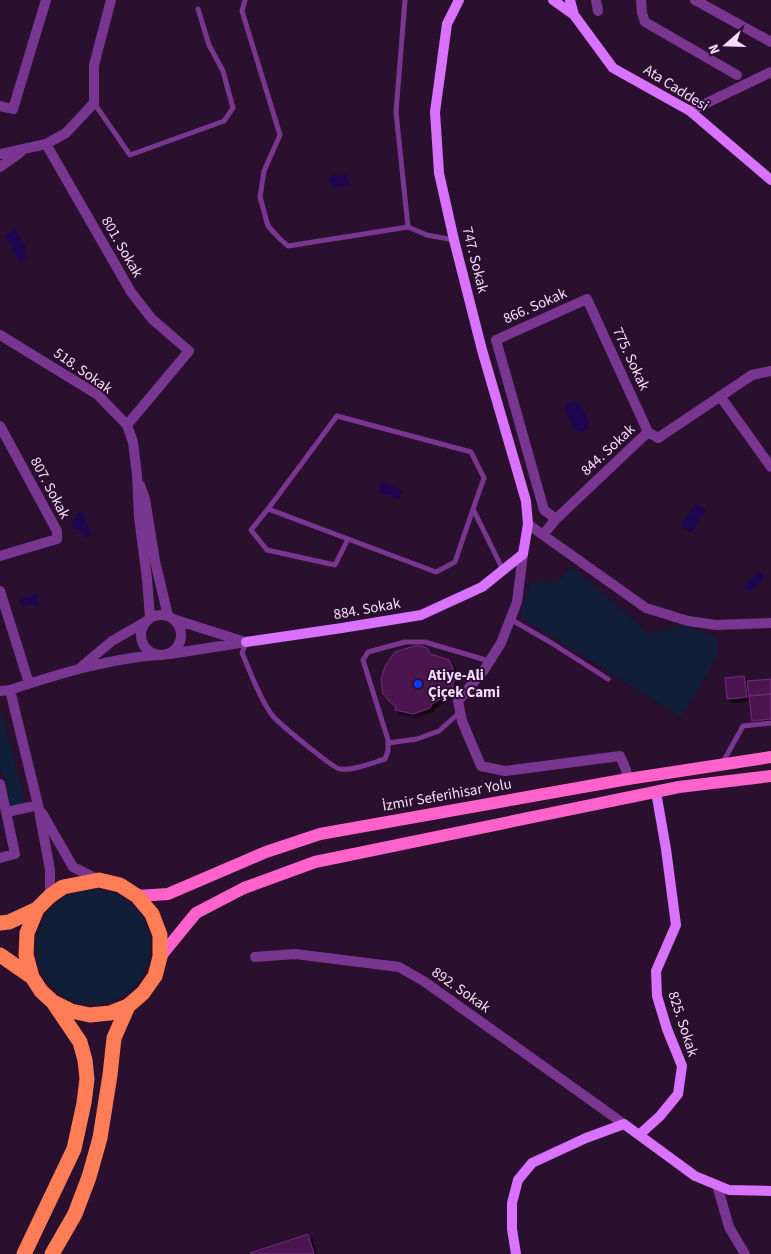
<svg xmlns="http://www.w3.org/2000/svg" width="771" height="1254" font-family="'Source Sans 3',sans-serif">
  <defs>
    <filter id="shadow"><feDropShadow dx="3.5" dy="3.5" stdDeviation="0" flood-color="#0009"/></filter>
  </defs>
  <rect width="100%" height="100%" fill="#2a0f2e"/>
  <path fill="#111e38" d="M572,566L648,633L685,625L717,637L718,656L681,717L519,616L531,583L558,582Z
    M0,707L27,808L10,811L2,770L0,769Z
    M36 947a57 57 0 1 1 114 0a57 57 0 1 1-114 0Z"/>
  <path fill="#1f0550" d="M331,175H347L349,186L331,187L332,184L329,181Z
    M15,229L27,249L24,253L26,258L25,260L20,262L5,236Z
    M576,401L577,403L580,402L589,424L588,429C573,439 569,416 564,406Z
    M382,482L402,490L399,499L379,492Z
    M697,504L706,511L691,533L680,525Z
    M81,512H83L91,536L85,538L82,530C77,531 73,529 72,524L74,519L77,517V514Z
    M759,571L765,577L750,593L743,588Z
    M36,594L40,605L35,607L34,603L22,607L19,600Z"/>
  <path fill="#4b1950" stroke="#76297f" filter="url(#shadow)" d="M414,646H421L427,648L431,654L449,660L453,668L455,679L452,688L448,694L432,704L430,708L413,714L395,710L396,707L389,701L383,694L381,679L385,666L395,652Z
    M744,676L747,697L727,699L725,678Z
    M771,679V694L749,696L747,681Z
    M771,694V719L752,721L749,696Z
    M308,1234L314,1254H251L250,1253Z"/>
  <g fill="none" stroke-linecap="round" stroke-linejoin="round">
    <path stroke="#793691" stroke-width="5" d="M245,0L242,11L280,135L264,171L260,197L268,226L279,238L288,246L408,227L396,112L405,0
      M94,103L130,155L224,121L233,108L223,71L209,45L198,9
      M408,227L427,235L454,240
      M268,509L251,530L267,550L335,565L348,539
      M473,509L455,562L436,572L268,509L337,416L471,452L484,478L473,509L503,570
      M510,619L550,642L608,679
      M246,643L242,653C251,673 259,698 272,715C277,722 334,769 340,769C353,771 372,763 385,759L388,751V740L363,660L368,652L405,642H425L489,661
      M388,743L417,739L439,731L460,712
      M723,762L743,726L771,723"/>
    <path stroke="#793691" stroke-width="10" d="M596,0L598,11
      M641,0L642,13L645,22L737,75
      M695,0L771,42
      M0,106L13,109L46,0
      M690,111L771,72
      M46,144L131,292L152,319L189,351L127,425
      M0,154L46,144L66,133L94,103V65L111,0
      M0,167L21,152
      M0,335L98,395L127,425L133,442L137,475L139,517L147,579L150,617
      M720,396L771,467
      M0,426L57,531V539L0,556
      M140,485L145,499L155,561L168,616
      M556,519L544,510L496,340L587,299L648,432
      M528,524L543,535L556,519L648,432L658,438L752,375L771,371
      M543,535L646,608L688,621L716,625L771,623
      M523,554L517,602L501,643L484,670L458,701L462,721L481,766L505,771L620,756L626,770L628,779
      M0,591L29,683
      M141 635a20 20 0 1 1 40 0a20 20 0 1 1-40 0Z
      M173,619L242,641
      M170,654L246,642
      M80,668L112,641L145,622
      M10,690L38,805L50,870V896
      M0,691L10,690C58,674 107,659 158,655
      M0,784L15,854L0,858
      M7,812L38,805
      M42,813L73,867L99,880
      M255,957L295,954L399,967L425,982L624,1124
      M717,1185L729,1227L745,1254"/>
    <path stroke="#d972ff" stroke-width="10" d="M553,0L574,15L613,68L690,111L771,180
      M570,0L574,15
      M246,642L342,628L421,615L482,587L523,554L528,524L526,501L482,350L454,240L439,173L435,112L447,24L459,0
      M639,1135L660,1116L678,1094L682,1066L667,1029L657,996L656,971L676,925L666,849L656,792
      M516,1254L512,1229V1203L518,1180L532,1163L586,1138L624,1124L695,1176L729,1190L771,1191"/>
    <path stroke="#ff62cb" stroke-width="12" d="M137,896L168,894L266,852L320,834L628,779L771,757
      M160,957L196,913L244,888L315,862L679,787L771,776"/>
    <path stroke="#ff7d56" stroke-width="15" d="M0,923L9,922L37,909
      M0,955L32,977
      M24,1254L74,1149L84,1103L87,1079L85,1060L80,1042L53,1002L41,991L32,977L26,955L27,933L37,909L50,896L63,887L99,880L120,885L137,896L152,914L160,935V957L155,976L143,993L128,1006L110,1013L90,1015L71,1011L53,1002
      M52,1254L75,1214L89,1177L100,1138L110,1075L114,1038L128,1006"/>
  </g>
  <circle fill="#0738ff" stroke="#2a0f2e" stroke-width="2" cx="418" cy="684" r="5"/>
  <g text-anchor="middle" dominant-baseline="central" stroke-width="4" stroke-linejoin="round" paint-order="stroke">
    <g font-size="15" fill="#f9dbff" stroke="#2a0f2e">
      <text transform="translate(676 88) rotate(32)">Ata Caddesi</text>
      <text transform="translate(122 247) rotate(60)">801. Sokak</text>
      <text transform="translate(475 260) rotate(76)">747. Sokak</text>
      <text transform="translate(535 306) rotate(-24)">866. Sokak</text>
      <text transform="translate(631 359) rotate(65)">775. Sokak</text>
      <text transform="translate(83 371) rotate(35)">518. Sokak</text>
      <text transform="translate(608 450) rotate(-43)">844. Sokak</text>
      <text transform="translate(50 488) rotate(62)">807. Sokak</text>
      <text transform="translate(367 609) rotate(-10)">884. Sokak</text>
      <text transform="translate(447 795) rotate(-10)">İzmir Seferihisar Yolu</text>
      <text transform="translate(461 990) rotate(35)">892. Sokak</text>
      <text transform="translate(683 1024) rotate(72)">825. Sokak</text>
    </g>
    <g font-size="15" font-weight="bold" fill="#f9dbff" stroke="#2a0f2e" text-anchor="start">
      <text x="428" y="675">Atiye-Ali<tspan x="428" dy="17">Çiçek Cami</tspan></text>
    </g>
  </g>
  <g transform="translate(726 45) rotate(250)" stroke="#2a0f2e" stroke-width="4" paint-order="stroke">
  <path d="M0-4L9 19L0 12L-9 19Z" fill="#f9dbff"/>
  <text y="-8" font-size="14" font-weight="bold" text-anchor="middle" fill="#f9dbff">N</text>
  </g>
</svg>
